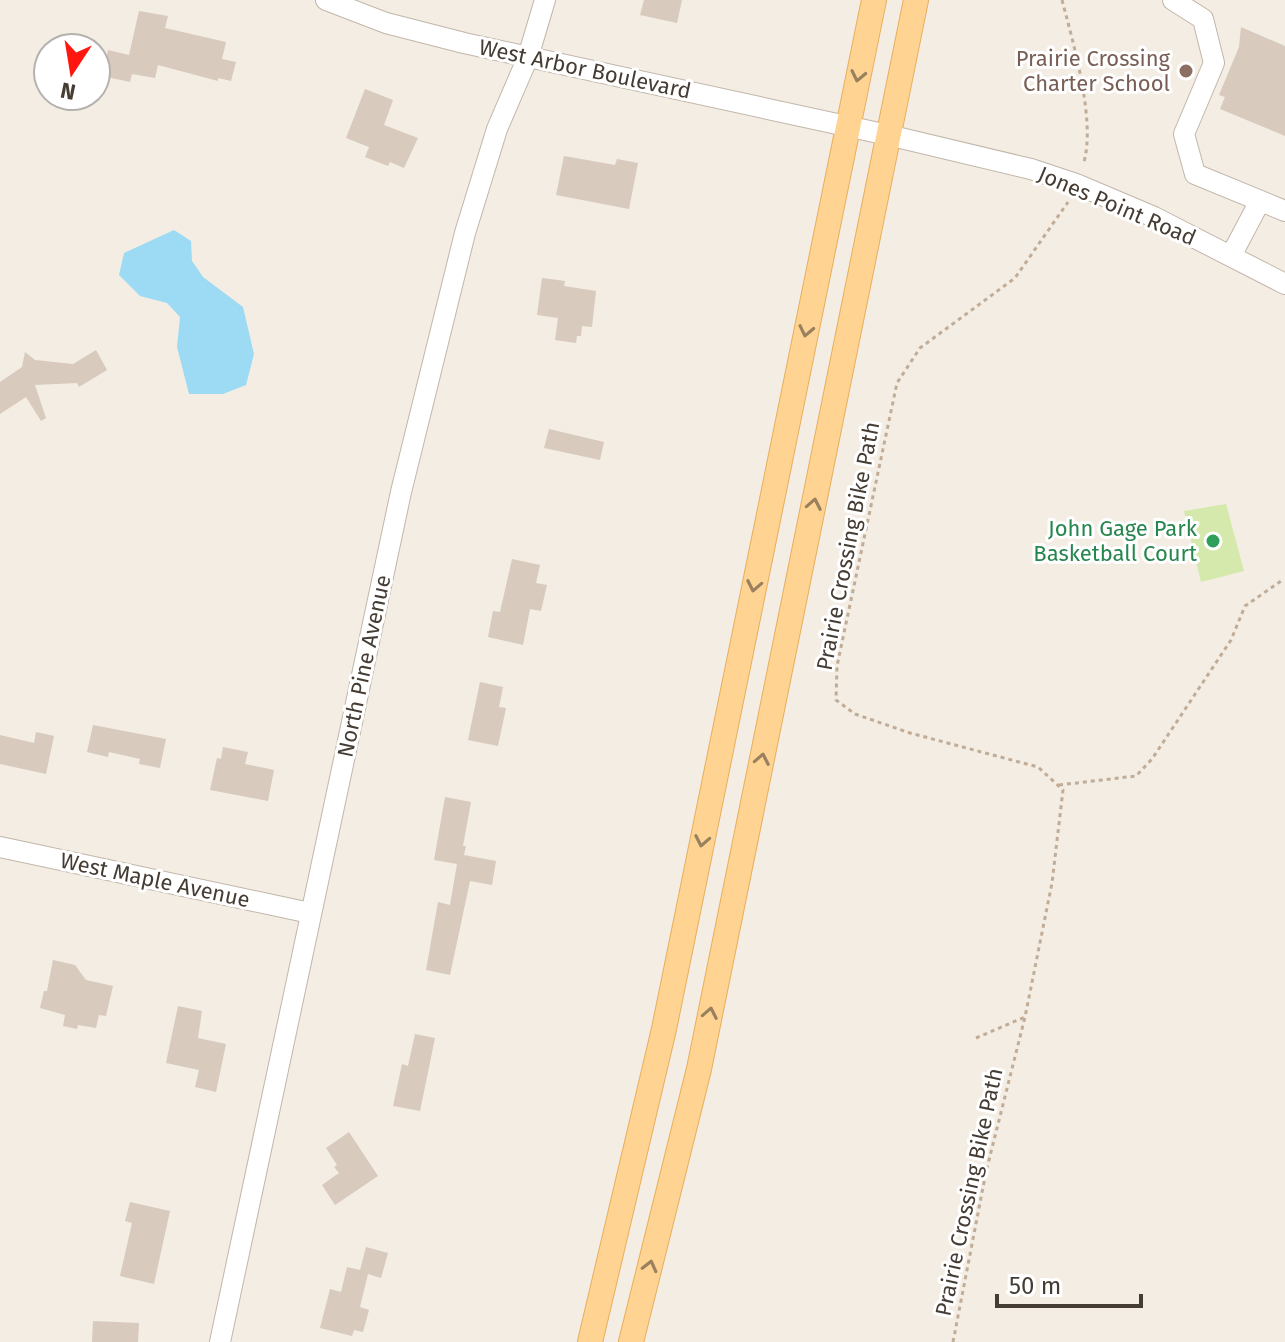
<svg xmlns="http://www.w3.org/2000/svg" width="1285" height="1342" font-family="'Fira Sans',sans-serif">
  <rect width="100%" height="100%" fill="#f3ede4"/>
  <path fill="#d4e9ab" d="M1226,504L1244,571L1201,582L1184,511Z"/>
  <path fill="#9ddaf3" d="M174,230L191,241L192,261L203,277L243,307L254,354L246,385L223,394H189L177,347L180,317L167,303L140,296L119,275L124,253Z"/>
  <path fill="#d8cabc" d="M644,0H682L677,23L640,15Z
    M139,11L168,16L165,28L226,42L222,59L236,62L231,81L218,78V81L158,65L155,78L132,74L130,82L102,76L108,50L129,55Z
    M1241,27L1285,46V136L1220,109L1225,97L1219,95L1239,47Z
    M365,89L393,100L384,125L418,138L404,168L390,162L388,166L365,157L369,147L346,138Z
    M564,156L615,165L617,159L638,163L629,209L556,195Z
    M542,278L565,281L564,286L596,291L592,327L582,326L581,336H577L576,343L555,340L558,318L537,315Z
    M96,350L107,370L79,387L77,383L35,385L46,418L41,421L26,397L0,414V382L22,367L25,352L35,360L73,364Z
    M549,429L604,442L600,460L544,448Z
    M512,559L540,565L536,583L547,585L541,611L530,609L523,645L488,637L493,611L500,612Z
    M480,682L503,687L499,707L506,708L498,746L468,740Z
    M93,725L166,739L160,768L139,764L140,759L109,752L108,757L87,752Z
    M36,732L54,736L46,774L0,764V735L34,743Z
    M223,747L248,752L245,764L274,770L268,801L210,790L217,758L221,759Z
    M445,797L471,802L463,846H466L464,855L496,861L492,885L470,881L450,975L426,970L438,902L450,905L457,864L434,860Z
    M53,960L75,965L86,980L113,986L106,1016L99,1015L96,1028L78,1025L77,1029L63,1026L65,1015L40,1008L44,991H47Z
    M178,1006L202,1011L198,1038L226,1044L216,1092L195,1087L199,1070L166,1063Z
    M415,1034L435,1038L420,1111L393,1106L402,1064L408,1066Z
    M349,1132L378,1176L335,1205L322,1185L339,1173L334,1167L337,1165L326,1148Z
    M130,1202L170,1211L154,1284L120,1276L132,1223L125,1221Z
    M366,1247L388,1253L381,1278L368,1274L360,1307L369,1310L363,1332L354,1330L352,1336L320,1328L330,1289L341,1292L347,1267L360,1270Z
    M93,1321L139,1323L138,1342H92Z"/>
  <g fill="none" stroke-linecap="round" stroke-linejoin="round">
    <defs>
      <path id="minor" d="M326,0L386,23L464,43L888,135L1031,169L1076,184L1154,217L1285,284
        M1173,0L1203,19L1214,63L1184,134L1195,174L1285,211
        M1231,256L1260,201
        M0,847L310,913
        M220,1342L401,492L465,233L497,129L528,57L545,0"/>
      <path id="major" d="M590,1342L664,1029L874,0
        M631,1342L699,1069L916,0"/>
    </defs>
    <use href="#minor" stroke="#c2b6a9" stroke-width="22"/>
    <use href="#major" stroke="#e8ae5d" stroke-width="26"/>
    <path stroke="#c1ad97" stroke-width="3" stroke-dasharray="4 4" stroke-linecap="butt" d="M1062,0C1073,42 1097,124 1083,165
      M1059,785L1136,776L1152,759L1231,640L1245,606L1284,579
      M976,1038L1025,1017
      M953,1342L986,1172L1025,1017L1052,883L1063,790L1038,767L910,733L855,714L836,700L837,666L897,383L920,348L1015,278L1068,202"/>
    <use href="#minor" stroke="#fff" stroke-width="20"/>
    <use href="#major" stroke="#ffd391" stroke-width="24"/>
  </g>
  <defs><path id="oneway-chevron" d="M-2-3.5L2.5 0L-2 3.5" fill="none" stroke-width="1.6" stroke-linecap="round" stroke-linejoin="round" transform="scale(2)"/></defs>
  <g stroke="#99805e">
    <use href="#oneway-chevron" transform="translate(858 76) rotate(102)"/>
    <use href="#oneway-chevron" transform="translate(806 331) rotate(102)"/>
    <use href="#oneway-chevron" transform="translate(814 504) rotate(-79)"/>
    <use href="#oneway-chevron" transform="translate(754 586) rotate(101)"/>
    <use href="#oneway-chevron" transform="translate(762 759) rotate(-79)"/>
    <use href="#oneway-chevron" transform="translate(702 841) rotate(101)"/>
    <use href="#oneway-chevron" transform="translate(710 1013) rotate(-79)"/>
    <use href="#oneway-chevron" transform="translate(650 1266) rotate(-76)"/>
  </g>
  <circle fill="#8d6e63" stroke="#fff" stroke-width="3" cx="1186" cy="71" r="8"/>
  <circle fill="#2e9e5b" stroke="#fff" stroke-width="3" cx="1213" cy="541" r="8"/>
  <g text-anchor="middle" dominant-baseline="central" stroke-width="6" stroke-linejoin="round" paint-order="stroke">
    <g font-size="22" fill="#785e54" stroke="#fff" text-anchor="end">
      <text x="1170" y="58">Prairie Crossing<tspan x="1170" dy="25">Charter School</tspan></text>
    </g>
    <g font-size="22" fill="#453c34" stroke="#fff">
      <text transform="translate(585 69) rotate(12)">West Arbor Boulevard</text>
      <text transform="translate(1117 206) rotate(23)">Jones Point Road</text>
      <text transform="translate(848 546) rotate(-79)">Prairie Crossing Bike Path</text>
      <text transform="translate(364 666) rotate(-78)">North Pine Avenue</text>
      <text transform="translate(155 880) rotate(12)">West Maple Avenue</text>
      <text transform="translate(969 1192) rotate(-78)">Prairie Crossing Bike Path</text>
    </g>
    <g font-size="22" fill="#27864d" stroke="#fff" text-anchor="end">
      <text x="1197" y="528">John Gage Park<tspan x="1197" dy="25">Basketball Court</tspan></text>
    </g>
  </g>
  <g transform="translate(72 72) rotate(192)"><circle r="38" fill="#ffffff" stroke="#b5b1ae" stroke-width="2"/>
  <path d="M0-6L14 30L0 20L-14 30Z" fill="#ff170f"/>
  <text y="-12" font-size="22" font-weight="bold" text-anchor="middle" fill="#453c34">N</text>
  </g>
  <path d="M997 1294v12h144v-12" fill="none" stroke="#453c34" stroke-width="4"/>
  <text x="1009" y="1294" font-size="24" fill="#453c34" stroke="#ffffff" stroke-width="6" paint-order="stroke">50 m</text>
</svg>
